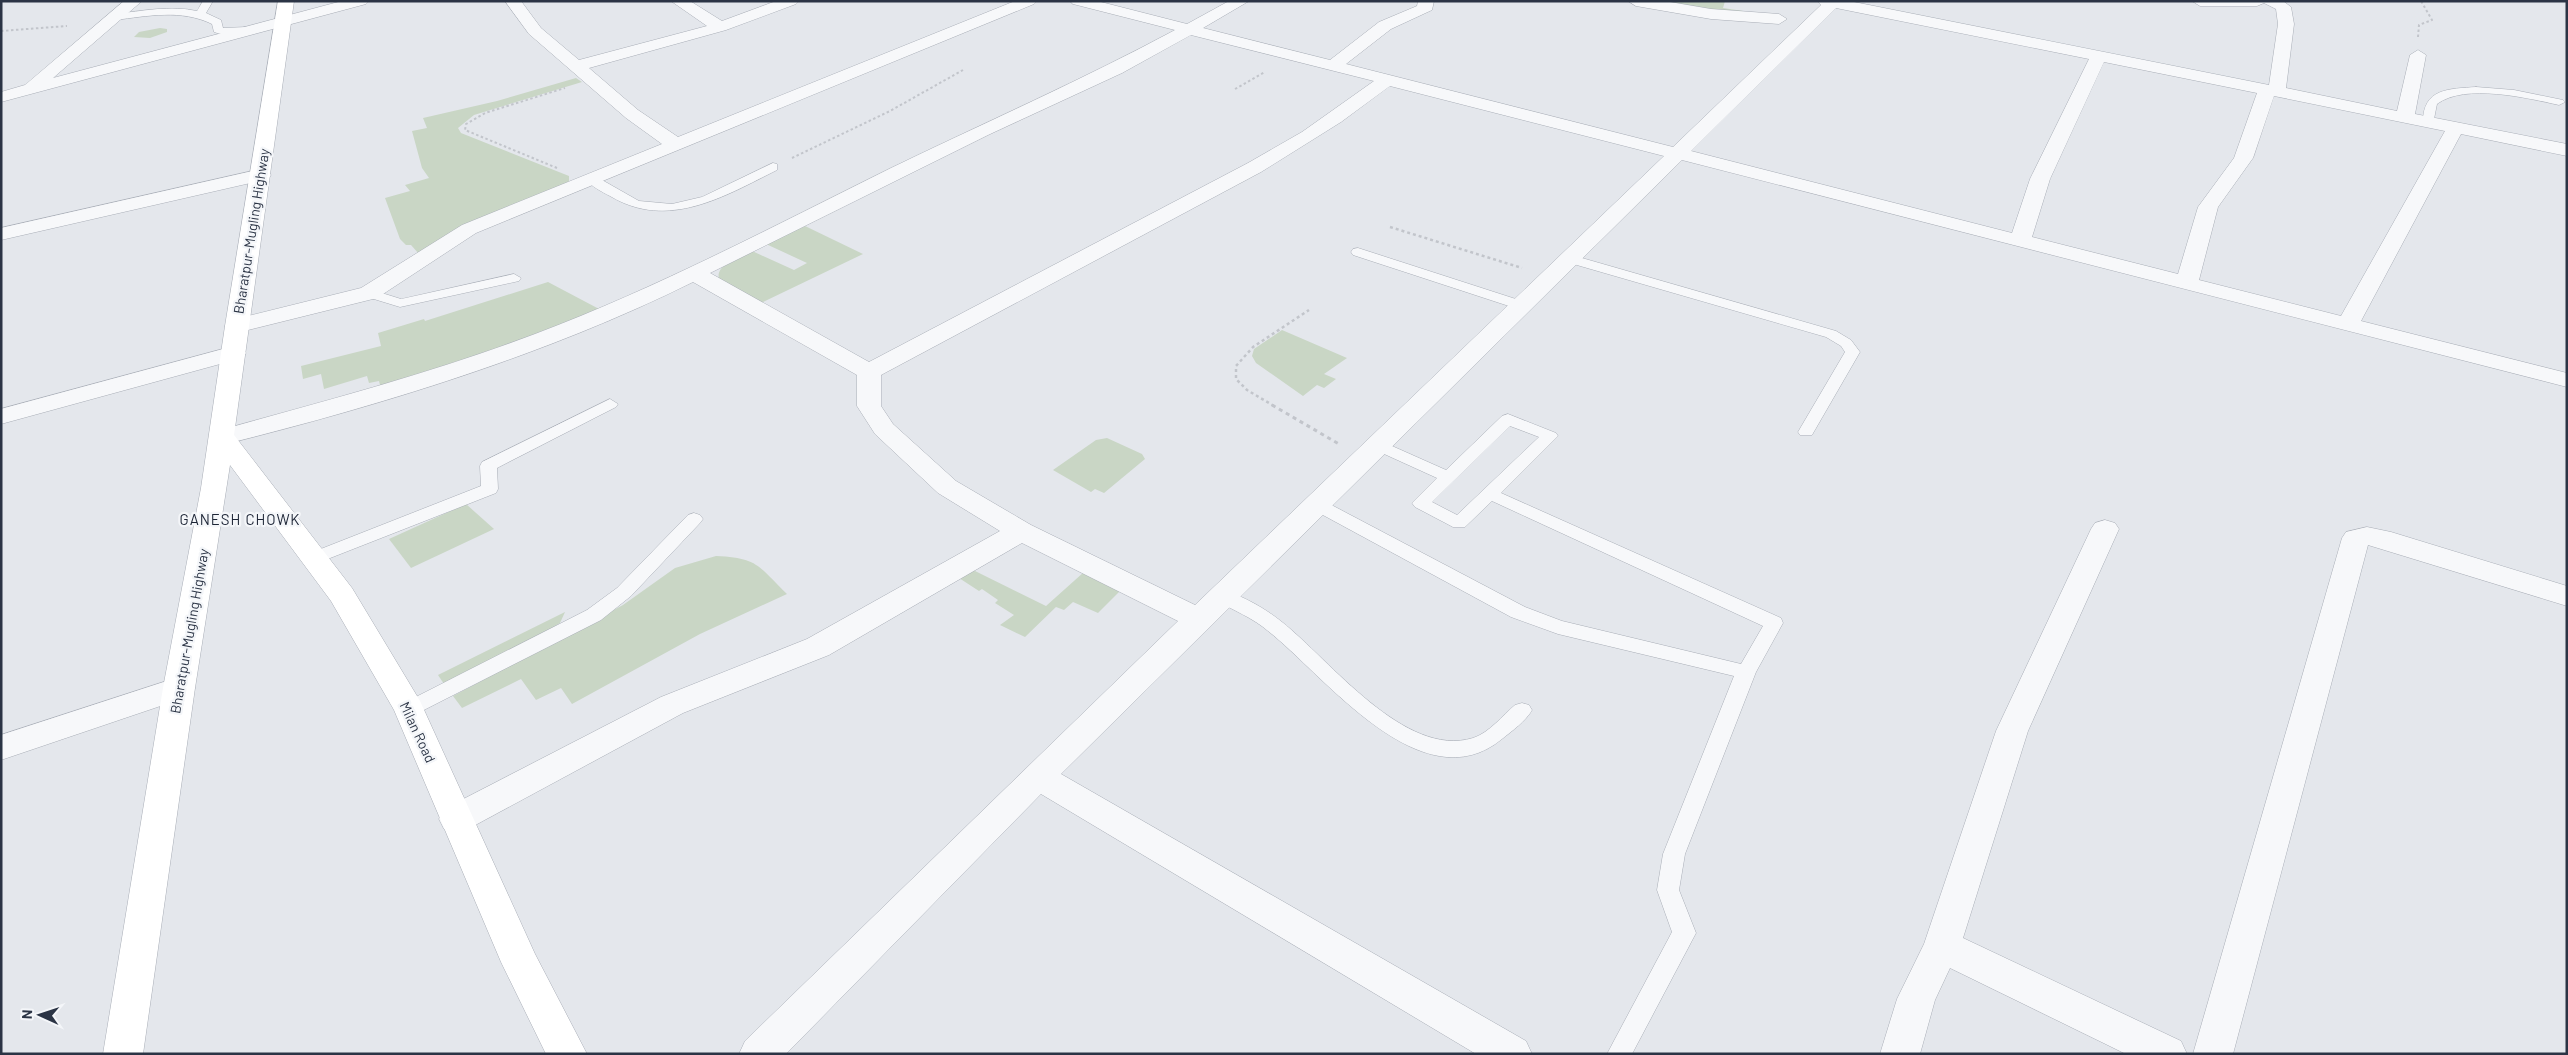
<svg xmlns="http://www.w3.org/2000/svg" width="2568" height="1055" viewBox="0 0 2568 1055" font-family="Barlow,sans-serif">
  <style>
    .green { fill: #c9d6c5 }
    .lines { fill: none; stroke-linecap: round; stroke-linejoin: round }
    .lane-casing { stroke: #a9aeb7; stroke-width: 1 }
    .street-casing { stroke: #a9aeb7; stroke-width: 1 }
    .secondary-casing { stroke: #a9aeb7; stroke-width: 1 }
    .path-far2 { stroke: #c2c5cb; stroke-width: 2; stroke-dasharray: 2.5 2.5; stroke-linecap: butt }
    .path-far1 { stroke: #c2c5cb; stroke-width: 2.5; stroke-dasharray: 3 3; stroke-linecap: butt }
    .path { stroke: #c2c5cb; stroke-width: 3; stroke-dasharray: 4 4; stroke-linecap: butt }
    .lane { fill: #f7f8fa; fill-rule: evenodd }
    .street { fill: #f7f8fa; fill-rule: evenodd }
    .secondary { fill: #fff; fill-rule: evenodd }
    .labels { text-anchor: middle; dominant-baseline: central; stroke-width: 4.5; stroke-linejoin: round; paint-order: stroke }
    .street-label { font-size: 14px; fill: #2b3445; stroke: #f4f6f9 }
    .neighbourhood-label { font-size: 15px; letter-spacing: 1px; fill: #1d2536; stroke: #f4f6f9 }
  </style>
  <rect width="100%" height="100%" fill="#e4e7ec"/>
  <g class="green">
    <path d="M1646,1h79l-2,7 20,3 2,4z"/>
    <path d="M160,28l7,1v3l-17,6 -16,-1 5,-5z"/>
    <path d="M576,78l6,4 -108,33 -16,13 3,5 108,43v5l-5,6 -145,67 -8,-9h-5l-6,-6 -15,-41 25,-7 -5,-6 24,-7 -7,-10 -10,-37 15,-3 -4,-10 74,-17z"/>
    <path d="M805,226l58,28 -102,49 -41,-21c-8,-17 20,-25 32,-31l42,19 13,-7 -41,-19z"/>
    <path d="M548,282l53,28 -23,11 -197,68 -2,-8 -10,2 -2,-7 -43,13 -3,-15 -18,5 -2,-13 80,-20 -3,-13 46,-14 1,2z"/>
    <path d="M1282,330l65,28 -23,16 12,5 -12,9 -7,-3 -14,11 -47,-33 -4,-7 2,-7z"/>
    <path d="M1107,438l35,16 3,5 -41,34 -9,-4 -4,3 -38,-22 43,-30z"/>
    <path d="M466,504l28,25 -83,39 -22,-29z"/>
    <path d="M716,556c43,2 42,10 71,38l-87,40 -128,70 -11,-16 -25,12 -15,-21 -59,29 -9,-12 170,-91 52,-37z"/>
    <path d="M971,569l75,37 38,-34 37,18 -23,23 -25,-11 -9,8 -8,-3 -31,30 -25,-12 14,-10 -19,-12 3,-3 -16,-11 -3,2 -20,-13z"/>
    <path d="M565,612l-5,11 -22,14 -94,47 -6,-9z"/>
  </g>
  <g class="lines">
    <g class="lane-casing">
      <g id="lane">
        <path d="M203,1h10l-7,12 15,7 2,8 24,-1 5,3c-8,7 -28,6 -38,2l-2,-8c-31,-15 -64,-8 -97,-4l-5,-3 5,-3c27,-3 56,-9 82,-3z"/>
        <path d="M2476,87l38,3 49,10 2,2 -6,3c-32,-7 -94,-22 -122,-1l-4,20 -4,1 -6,-3c0,-34 26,-33 53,-35z"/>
        <path d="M773,163l4,1v6c-52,26 -109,61 -167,26 -8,-4 -19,-10 -25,-17l2,-3h8l44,25 33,3 30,-7z"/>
        <path d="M1358,248l167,54 2,3 -7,4 -5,-1 -162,-53 -2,-3 2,-3z"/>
        <path d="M1568,254l268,77 15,9 9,12 -48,83h-12l-2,-3 47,-80 -4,-6 -15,-9 -263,-76 -2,-3z"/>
        <path d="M514,274l7,4 -2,3 -119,26 -36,-11 -2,-3 7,-4 32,10z"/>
        <path d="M610,399l8,5 -2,3 -119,61 1,21 -2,4 -176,69h-12l-3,-4 3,-4 173,-68 -1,-20 2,-4z"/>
        <path d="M1508,414l48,19 2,3 -57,57 280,125 2,5 -27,49 -71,182 -6,36 17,43 -64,121h-25l65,-122 -15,-42 6,-36 71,-178 -176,-42 -47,-17 -201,-109 -3,-4 3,-4h12l203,107 37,14 179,43 22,-38 -271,-125 -27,26h-12l-38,-20 -3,-4 25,-25 -66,-30 -2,-3 8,-5 6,2 63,28 56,-54zM1510,426l29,11 -82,78 -25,-13z"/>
        <path d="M694,513l6,2 3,4 -3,4 -69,73 -30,24 -185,94 -7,2 -7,-2 -3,-5 3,-5 185,-94 30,-22 71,-73z"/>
        <path d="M1222,590c20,5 44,19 60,32 48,38 123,137 191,116 16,-5 30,-23 42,-33l7,-2 7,2 3,5c-6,11 -20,21 -30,29 -80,66 -178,-64 -234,-108 -15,-13 -35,-21 -53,-31l-2,-4 2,-4z"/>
      </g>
    </g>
    <g class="street-casing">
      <g id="street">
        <path d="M124,1h18l-89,77 289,-77h27l-3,3 -365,98v-10l24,-7z"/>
        <path d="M505,1h16l20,27 38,32 128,-34 -36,-25h19l32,20 54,-20h23l-3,3 -70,26 -137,38 49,42 40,27 337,-136h22l-3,3 -558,229 -99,65 -141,35 -8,-2 -3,-5 3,-5 133,-33 101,-63 200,-81 -36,-26 -97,-84z"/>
        <path d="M1070,1h27l90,23 42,-23h20l-46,27 127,32 49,-38 38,-16 1,-5h16l-2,9 -41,19 -45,35 327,83 148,-142 -4,-4h32l420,84 9,-61 -2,-15 -12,-6 -7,3h-57l-8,-5h91l8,6 3,17 -8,64 111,23 13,-56 8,-5 8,5 -11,59 152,30v12l-106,-22 -100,187 206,52v14l-885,-227 -621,614 465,267 6,13h-56l-435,-260 -255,260h-47l6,-13 433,-420 -156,-78 -193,112 -146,58 -215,116 -12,4 -12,-4 -5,-10 5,-10 217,-112 146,-58 193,-108 -62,-38 -63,-59 -18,-28v-31l-164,-93c-147,73 -311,123 -471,163l-9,-3 -4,-5 4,-5c108,-30 217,-58 322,-98 122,-46 239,-108 356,-166 95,-46 191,-88 284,-138l-102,-26zM1836,8l253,51 -59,120 -18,54 -321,-82zM1191,35l183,46 -72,51 -54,31 -379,199 -159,-89 278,-138 134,-62zM2104,62l153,31 -23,65 -36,49 -20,67 -146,-37 18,-58zM1390,86l274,70 -469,449 -164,-80 -75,-44 -63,-57 -12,-18v-31l380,-203 80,-50zM2274,96l171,35 -104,185 -142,-36 19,-73 35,-49z"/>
        <path d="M1628,1h36l47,8 68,5 8,5 -8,5 -68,-5 -75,-13z"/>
        <path d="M261,169l7,2 3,4 -3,4 -267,61v-12z"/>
        <path d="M234,346l8,2 4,5 -4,5 -241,66v-15z"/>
        <path d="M2105,520l10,3 4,6 -91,202 -65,207 218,103 6,13h-61l-176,-86 -15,32 -15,54h-40l17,-55 27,-55 72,-213 95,-202 4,-6z"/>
        <path d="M2367,527l24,5 176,54v20l-199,-61 -135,509h-40l149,-516 4,-6z"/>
        <path d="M179,677l11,3 5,8 -5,8 -189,64v-25z"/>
      </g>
    </g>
    <g class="secondary-casing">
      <path id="secondary" d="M278,1h16l-60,434 118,153 68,113 115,253 52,100h-41l-45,-92 -107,-252 -63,-109 -101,-136 -35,223 -52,366h-40l60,-366 38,-200 24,-162z"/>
    </g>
    <g class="path-far2">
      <path d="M1,31l66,-5"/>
      <path d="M2418,37l1,-12 13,-5 -11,-19"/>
      <path d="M1235,89l30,-17"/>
      <path d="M792,158l98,-47 73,-41"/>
      <path d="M557,168l-92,-38 1,-6 19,-11 80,-25"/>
    </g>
    <g class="path-far1">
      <path d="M1390,227l132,41"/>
      <path d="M1274,406l-27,-16 -11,-11v-13l17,-19 56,-37"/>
    </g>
    <path class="path" d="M1272,405l67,39"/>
    <use href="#lane" class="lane"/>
    <use href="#street" class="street"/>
    <use href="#secondary" class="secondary"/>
  </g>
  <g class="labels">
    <g class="street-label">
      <text transform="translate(251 231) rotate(-81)">Bharatpur-Mugling Highway</text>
      <text transform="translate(189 631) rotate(-80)">Bharatpur-Mugling Highway</text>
      <text transform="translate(418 732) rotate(65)">Milan Road</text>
    </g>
    <g class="neighbourhood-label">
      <text x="240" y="519">GANESH CHOWK</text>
    </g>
  </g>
  <rect width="2568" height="1055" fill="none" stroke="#2b3445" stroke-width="5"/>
  <g transform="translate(40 1015) rotate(273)" stroke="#f4f6f9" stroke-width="4" paint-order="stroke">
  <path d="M0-4L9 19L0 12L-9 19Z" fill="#2b3445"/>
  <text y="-8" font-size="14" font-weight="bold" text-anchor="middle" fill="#2b3445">N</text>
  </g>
</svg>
